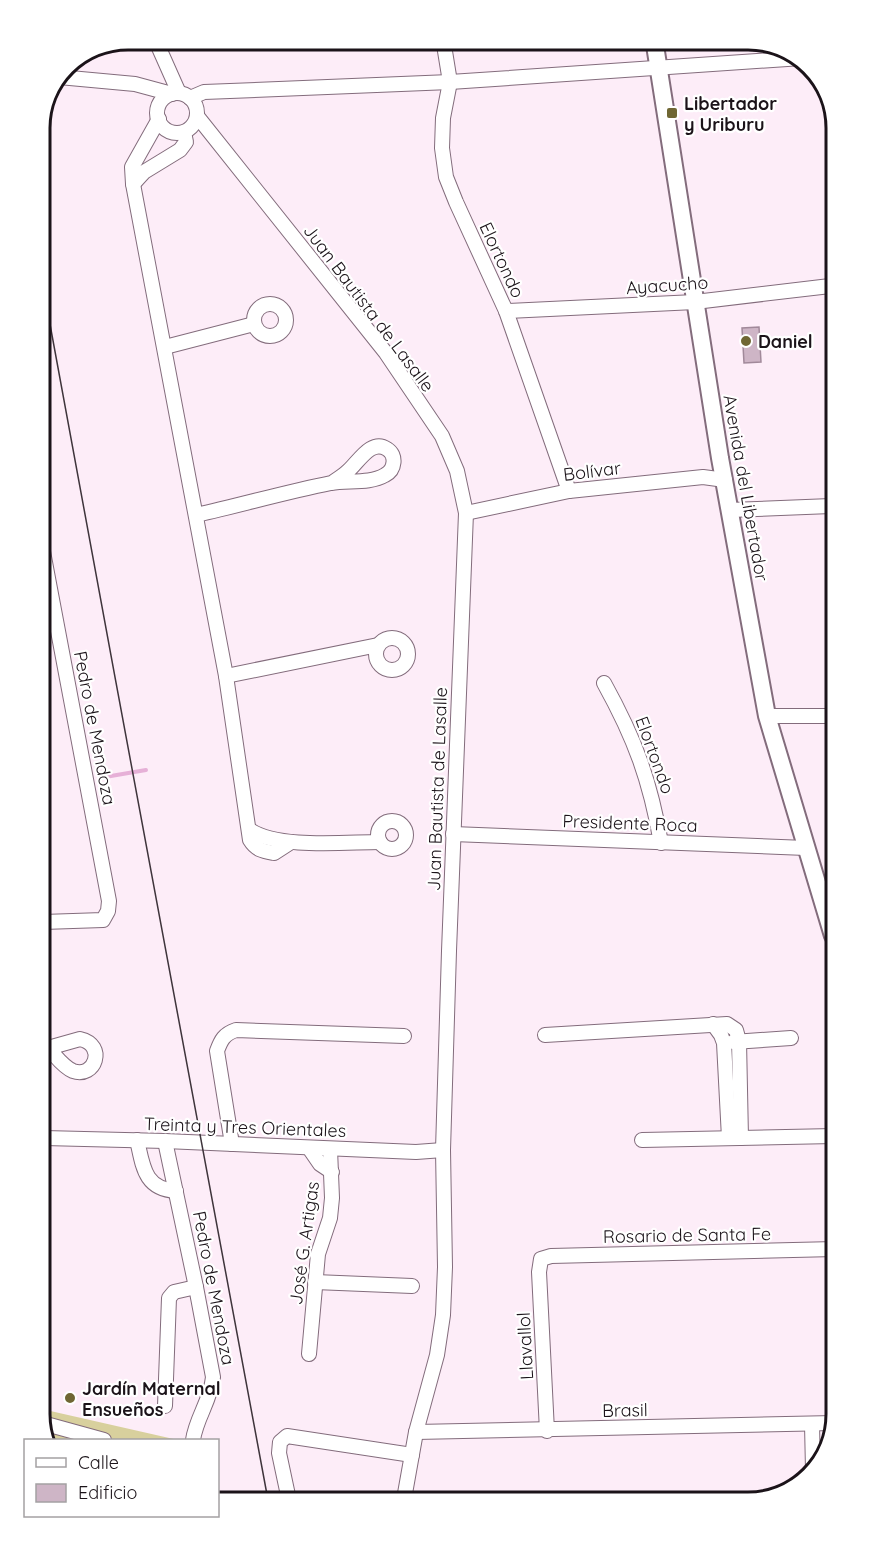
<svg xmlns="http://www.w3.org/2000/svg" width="875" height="1541" viewBox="0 0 875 1541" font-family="Quicksand,sans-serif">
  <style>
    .green { fill: #d8d09d }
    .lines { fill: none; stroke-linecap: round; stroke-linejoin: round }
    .stream { stroke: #e6b0d7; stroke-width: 4 }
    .building { fill: #ceb5c6; stroke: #a1899a; stroke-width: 1.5 }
    .minor-casing { stroke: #836c7c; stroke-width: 16 }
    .major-casing { stroke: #836c7c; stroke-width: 20 }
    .minor { stroke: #fff; stroke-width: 14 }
    .major { stroke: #fff; stroke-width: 16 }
    .tram { stroke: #3e343b; stroke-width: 1.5 }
    .poi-dot { fill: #6f6633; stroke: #fff; stroke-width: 2 }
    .labels { text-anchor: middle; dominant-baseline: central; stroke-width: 4.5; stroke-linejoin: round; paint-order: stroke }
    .poi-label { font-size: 18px; font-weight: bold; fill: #1b1319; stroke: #fff; text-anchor: start }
    .street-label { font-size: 18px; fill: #1b1319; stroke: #fff }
    .rim { fill: none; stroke: #1b1319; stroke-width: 3 }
  </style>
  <rect width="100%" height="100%" fill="#fdedf8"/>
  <path class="green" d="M46,1410l132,30h-132z"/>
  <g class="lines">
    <path class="stream" d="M105,777l41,-7"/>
  </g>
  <path class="building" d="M759,327l2,35 -17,1 -2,-35z"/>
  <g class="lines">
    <g class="minor-casing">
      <g id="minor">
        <path d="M155,39l24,54"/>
        <path d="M443,39l7,43 -7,36 -1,30 4,29 10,25 50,109 63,180"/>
        <path d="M59,77l76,7 37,10"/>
        <circle cx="177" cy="113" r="20"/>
        <path d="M190,98l14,-6 246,-10 352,-24"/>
        <path d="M197,116l189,237 56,83 15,35 9,42 -17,438 -6,199 2,117 -2,48 -6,40 -21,77 -12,67"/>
        <path d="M159,119l-27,48 1,17 93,492 24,164c6,10 13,11 24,13l17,-11"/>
        <path d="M133,184l11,-12 36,-22 6,-8 -2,-10"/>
        <circle cx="270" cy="320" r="16"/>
        <path d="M506,311l189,-9 135,-16"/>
        <path d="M165,347l89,-23"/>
        <path d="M730,510l101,-4"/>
        <path d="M466,513l103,-22 134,-14 22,3"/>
        <path d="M196,515c45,-10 90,-23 135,-32 17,-3 39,1 54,-8 10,-5 12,-20 2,-26 -16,-11 -29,14 -40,23 -4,4 -10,7 -15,11"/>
        <path d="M41,541l68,360 -1,10 -5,9 -60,2"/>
        <circle cx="392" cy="654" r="16"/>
        <path d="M226,676l152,-31"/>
        <path d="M604,683c31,56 46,97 57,160"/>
        <path d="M767,716h65"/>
        <circle cx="392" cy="835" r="14"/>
        <path d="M250,830c28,19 95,12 130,12"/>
        <path d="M453,834l353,14"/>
        <path d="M713,1024l8,11 3,8 5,95"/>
        <path d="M545,1035l182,-11 9,6 3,11 2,97"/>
        <path d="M80,1039c27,6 15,40 -7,32 -10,-4 -18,-16 -25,-23z"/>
        <path d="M733,1042l58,-4"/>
        <path d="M44,1138l121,3 251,11 27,-2"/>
        <path d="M137,1140c6,26 7,49 39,51"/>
        <path d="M642,1140l192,-4"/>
        <path d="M165,1141l31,146 17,90c-2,23 -17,41 -20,63"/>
        <path d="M232,1144l-15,-93c4,-11 7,-17 19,-21l168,6"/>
        <path d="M309,1148l11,16 12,8"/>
        <path d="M315,1282l97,4"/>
        <path d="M309,1354l9,-100 12,-36 2,-20 -2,-49"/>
        <path d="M165,1406l4,-108 5,-6 22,-5"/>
        <path d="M46,1424l58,16"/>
        <path d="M812,1424l1,46"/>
        <path d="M547,1431l-8,-159 2,-13 10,-3 284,-7"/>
        <path d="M416,1432l418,-9"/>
        <path d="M289,1500l-10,-47 1,-11 7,-6 125,19"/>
      </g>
    </g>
    <g class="major-casing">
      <path id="major" d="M654,39l66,419 47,258 66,220"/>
    </g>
    <use href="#minor" class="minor"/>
    <use href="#major" class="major"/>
    <path class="tram" d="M40,270c76,410 150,821 228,1230"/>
  </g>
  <g class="poi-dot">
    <rect x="666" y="107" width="12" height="12" rx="3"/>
    <circle cx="746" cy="341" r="6"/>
    <circle cx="70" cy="1398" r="6"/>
  </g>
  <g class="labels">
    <g class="poi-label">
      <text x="684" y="103">Libertador<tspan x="684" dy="21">y Uriburu</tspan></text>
      <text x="758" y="341">Daniel</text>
      <text x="82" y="1388">Jardín Maternal<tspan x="82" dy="21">Ensueños</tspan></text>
    </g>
    <g class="street-label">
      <text transform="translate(502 260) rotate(65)">Elortondo</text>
      <text transform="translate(667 285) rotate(-4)">Ayacucho</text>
      <text transform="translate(369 308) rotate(53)">Juan Bautista de Lasalle</text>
      <text transform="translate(592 471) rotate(-7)">Bolívar</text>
      <text transform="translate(746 488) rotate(80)">Avenida del Libertador</text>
      <text transform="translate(95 728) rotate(79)">Pedro de Mendoza</text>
      <text transform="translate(655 755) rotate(70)">Elortondo</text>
      <text transform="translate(437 789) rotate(-88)">Juan Bautista de Lasalle</text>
      <text transform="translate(630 823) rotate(2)">Presidente Roca</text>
      <text transform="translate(245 1127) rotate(2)">Treinta y Tres Orientales</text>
      <text transform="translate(687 1235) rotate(-1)">Rosario de Santa Fe</text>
      <text transform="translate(304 1243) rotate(-82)">José G. Artigas</text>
      <text transform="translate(214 1288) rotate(79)">Pedro de Mendoza</text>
      <text transform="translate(525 1346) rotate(-93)">Llavallol</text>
      <text transform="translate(625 1410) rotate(-1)">Brasil</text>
    </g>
  </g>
  <path d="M0 0H875V1541H0ZM128 50H748A78 78 0 0 1 826 128V1414A78 78 0 0 1 748 1492H128A78 78 0 0 1 50 1414V128A78 78 0 0 1 128 50Z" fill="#fff" fill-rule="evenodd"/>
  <path class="rim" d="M128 50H748A78 78 0 0 1 826 128V1414A78 78 0 0 1 748 1492H128A78 78 0 0 1 50 1414V128A78 78 0 0 1 128 50Z"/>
  <rect x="24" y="1439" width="195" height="78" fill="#ffffff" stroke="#a4a1a3" stroke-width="1.5"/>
  <rect x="36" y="1458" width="30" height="9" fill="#ffffff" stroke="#a4a1a3" stroke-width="1.5"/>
  <text x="78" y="1469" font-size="18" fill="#1b1319">Calle</text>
  <rect x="36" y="1484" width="30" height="18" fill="#ceb5c6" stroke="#a4a1a3" stroke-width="1.5"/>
  <text x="78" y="1499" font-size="18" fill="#1b1319">Edificio</text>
</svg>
